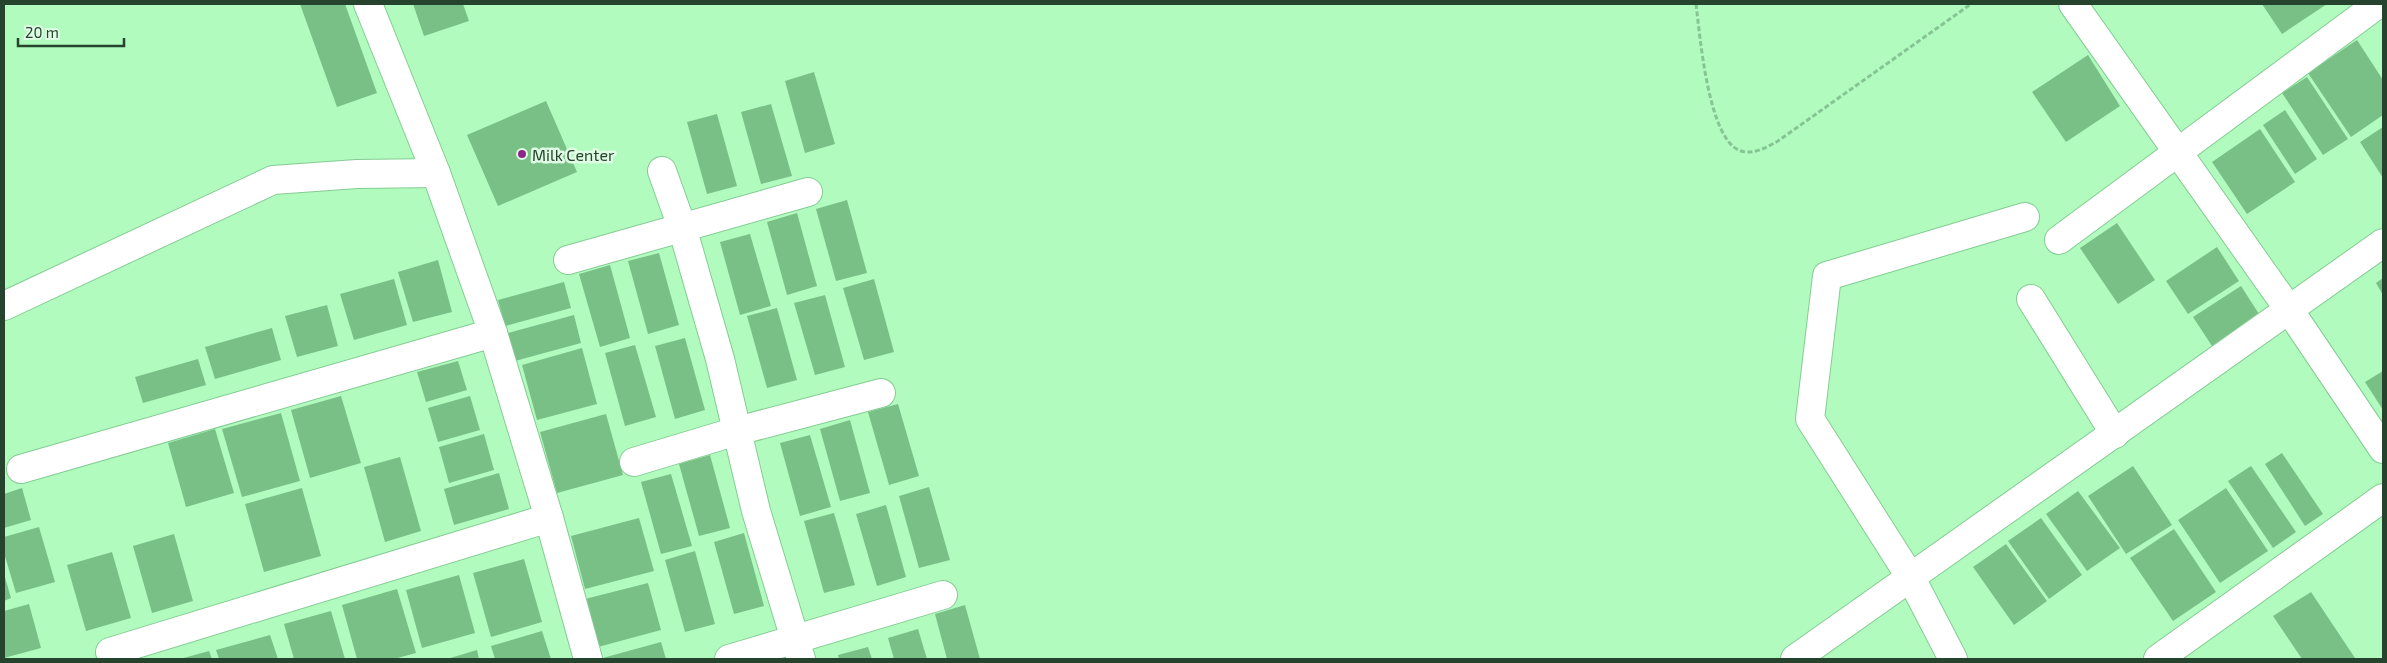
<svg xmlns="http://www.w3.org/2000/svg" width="2387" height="663" viewBox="0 0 2387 663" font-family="'Exo 2',sans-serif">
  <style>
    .building { fill: #79c087 }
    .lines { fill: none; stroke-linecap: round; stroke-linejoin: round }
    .street-casing { stroke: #84cc93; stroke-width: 30 }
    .path { stroke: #87c493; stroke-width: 3; stroke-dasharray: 5 2.5; stroke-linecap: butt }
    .street { stroke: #fff; stroke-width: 28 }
    .poi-dot { fill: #8e2589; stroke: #dffce4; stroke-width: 2 }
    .labels { text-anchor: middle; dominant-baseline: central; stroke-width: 5; stroke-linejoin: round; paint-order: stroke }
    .poi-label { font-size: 16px; fill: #26442d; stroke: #dffce4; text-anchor: start }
  </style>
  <rect width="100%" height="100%" fill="#b1fbbf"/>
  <g class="building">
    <path d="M300,4h45l32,89 -40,14z"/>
    <path d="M413,4h50l6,17 -45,15z"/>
    <path d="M2262,4h65l-45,30z"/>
    <path d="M2357,40l26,40v35l-32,22 -43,-64z"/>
    <path d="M2088,55l32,51 -54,36 -34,-50z"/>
    <path d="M814,72l21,72 -30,9 -20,-72z"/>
    <path d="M2307,77l41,62 -25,16 -41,-62z"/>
    <path d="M546,101l31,71 -79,34 -31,-71z"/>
    <path d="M771,104l21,72 -31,8 -20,-72z"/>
    <path d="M2285,110l32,49 -22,15 -32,-49z"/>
    <path d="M717,114l20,72 -30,8 -20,-72z"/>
    <path d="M2383,127v51l-23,-36z"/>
    <path d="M2260,129l35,53 -48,32 -35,-52z"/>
    <path d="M847,200l20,73 -31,8 -20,-72z"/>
    <path d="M797,213l20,73 -30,9 -20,-73z"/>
    <path d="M2117,223l38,57 -37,24 -38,-56z"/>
    <path d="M750,234l21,72 -31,9 -20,-73z"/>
    <path d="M2217,247l22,34 -51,33 -22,-33z"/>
    <path d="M659,253l20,72 -31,9 -20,-73z"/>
    <path d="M438,260l14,52 -39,10 -15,-50z"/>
    <path d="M610,265l20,73 -30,9 -21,-73z"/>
    <path d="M2383,278v17l-7,-12z"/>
    <path d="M394,279l13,46 -53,15 -14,-46z"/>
    <path d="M874,279l20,73 -30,8 -21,-72z"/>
    <path d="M564,282l7,26 -66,18 -7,-26z"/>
    <path d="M2241,286l18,28 -47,32 -19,-29z"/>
    <path d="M825,295l20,72 -30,8 -21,-72z"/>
    <path d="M327,305l11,41 -41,11 -12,-41z"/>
    <path d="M777,308l20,72 -30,8 -20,-72z"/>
    <path d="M574,315l7,28 -66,18 -7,-28z"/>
    <path d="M272,328l9,32 -66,19 -10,-32z"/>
    <path d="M685,338l20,72 -30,9 -20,-73z"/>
    <path d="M635,345l21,72 -31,9 -20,-73z"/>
    <path d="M582,348l15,56 -60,16 -15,-55z"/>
    <path d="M198,359l8,26 -63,18 -8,-26z"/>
    <path d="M458,361l9,29 -41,12 -9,-30z"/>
    <path d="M2383,371v39l-18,-28z"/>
    <path d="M341,396l20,67 -51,15 -19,-68z"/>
    <path d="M470,396l10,34 -42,12 -10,-34z"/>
    <path d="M898,404l21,72 -30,9 -21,-73z"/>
    <path d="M281,413l19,68 -58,16 -20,-68z"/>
    <path d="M606,414l17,61 -66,18 -17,-61z"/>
    <path d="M850,420l20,73 -30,8 -20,-72z"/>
    <path d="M215,429l19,64 -48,14 -18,-64z"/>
    <path d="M484,434l10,36 -45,13 -10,-36z"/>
    <path d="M810,435l21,72 -31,9 -20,-73z"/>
    <path d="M2282,453l41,61 -18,12 -40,-62z"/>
    <path d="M710,455l20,73 -31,8 -20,-72z"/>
    <path d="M400,457l21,74 -36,11 -21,-75z"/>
    <path d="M2133,466l39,59 -46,29 -38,-58z"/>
    <path d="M2251,466l45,66 -23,16 -45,-67z"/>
    <path d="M499,473l10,36 -55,16 -10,-36z"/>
    <path d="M671,474l21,72 -31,8 -20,-72z"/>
    <path d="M929,487l21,73 -31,8 -20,-72z"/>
    <path d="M22,488l9,32 -27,8v-34z"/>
    <path d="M302,488l19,68 -57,16 -19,-68z"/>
    <path d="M2226,488l42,63 -48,32 -42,-63z"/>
    <path d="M2078,491l42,57 -33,23 -41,-57z"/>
    <path d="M886,505l20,72 -29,9 -21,-72z"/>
    <path d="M834,513l21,72 -31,8 -20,-72z"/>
    <path d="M639,518l15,53 -69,18 -14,-53z"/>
    <path d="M2041,518l41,57 -33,24 -41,-58z"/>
    <path d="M39,527l16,55 -39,11 -12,-40v-16z"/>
    <path d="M2174,529l42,63 -43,29 -43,-63z"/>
    <path d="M744,533l20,73 -30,8 -20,-72z"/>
    <path d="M174,534l19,67 -41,12 -19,-67z"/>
    <path d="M2006,544l41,57 -33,24 -41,-58z"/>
    <path d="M695,551l20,73 -30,8 -20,-72z"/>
    <path d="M112,552l19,66 -45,13 -19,-66z"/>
    <path d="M524,559l18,63 -51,15 -18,-64z"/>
    <path d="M4,574l7,24 -7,3z"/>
    <path d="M459,575l16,58 -53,15 -16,-58z"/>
    <path d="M648,583l13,47 -63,17 -13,-48z"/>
    <path d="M397,589l19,64 -22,6h-37l-15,-54z"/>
    <path d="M2311,592l44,66 -1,1h-52l-29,-43z"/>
    <path d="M29,604l12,44 -37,10v-47z"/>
    <path d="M965,605l15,54h-33l-12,-45z"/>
    <path d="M331,611l14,48h-51l-10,-35z"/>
    <path d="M918,629l9,30h-33l-6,-21z"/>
    <path d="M542,631l9,28h-56l-4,-13z"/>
    <path d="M270,635l8,24h-59l-3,-9z"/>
    <path d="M661,642l5,17h-67z"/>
    <path d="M868,647l4,12h-33l-1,-4z"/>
    <path d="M477,650l2,9h-32z"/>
    <path d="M209,651l3,8h-32z"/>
  </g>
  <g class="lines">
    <g class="street-casing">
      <g id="street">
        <path d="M368,4l68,169 57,160"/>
        <path d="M2073,4l217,307 93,138"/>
        <path d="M662,171l20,56 38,132 36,152 45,148"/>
        <path d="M2059,240l319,-236"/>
        <path d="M568,260l240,-68"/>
        <path d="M2031,299l84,135"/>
        <path d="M4,306l269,-126 84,-6 79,-1"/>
        <path d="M634,462l103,-31 144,-38"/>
        <path d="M21,469l472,-136 56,185 39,141"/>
        <path d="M110,652l439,-134"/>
        <path d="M729,659l214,-64"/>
        <path d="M1795,659l588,-416"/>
        <path d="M1953,659l-42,-81 -101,-159 17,-143 198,-59"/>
        <path d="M2158,659l225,-161"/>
      </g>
    </g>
    <path class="path" d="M1696,4c4,31 12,137 45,147 13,4 26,-4 37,-10l193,-137"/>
    <use href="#street" class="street"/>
  </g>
  <circle class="poi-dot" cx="522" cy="154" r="5"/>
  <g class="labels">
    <g class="poi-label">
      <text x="532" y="154">Milk Center</text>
    </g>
  </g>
  <rect width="2387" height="663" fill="none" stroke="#26442d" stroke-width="10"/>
  <path d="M18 38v8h106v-8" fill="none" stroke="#26442d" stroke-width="2.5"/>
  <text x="25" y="38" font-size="15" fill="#26442d" stroke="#dffce4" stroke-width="4" paint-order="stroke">20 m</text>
</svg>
